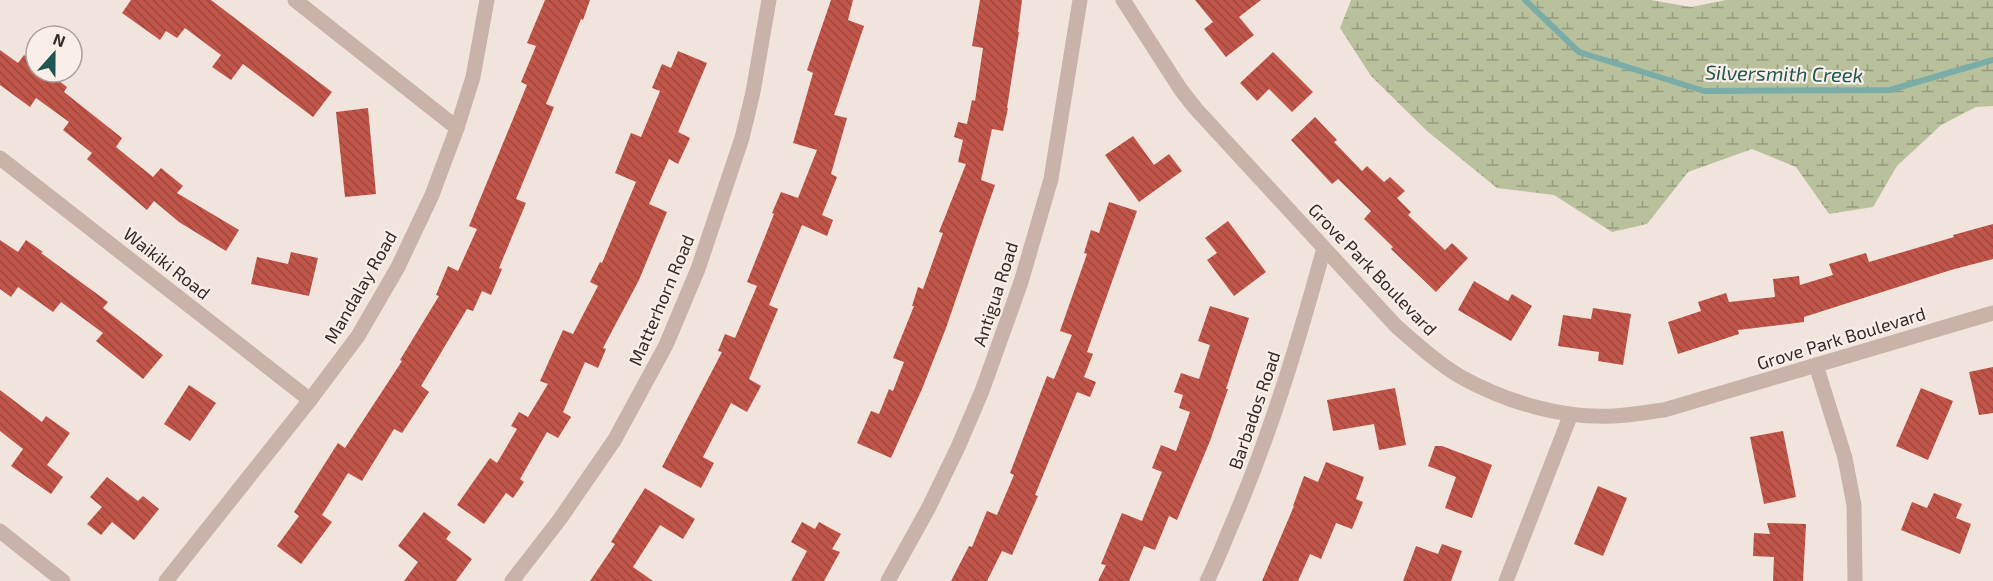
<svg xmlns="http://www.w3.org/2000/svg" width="1993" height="581" viewBox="0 0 1993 581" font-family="'Exo 2',sans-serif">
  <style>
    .wetland { fill: url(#wetland-marsh) }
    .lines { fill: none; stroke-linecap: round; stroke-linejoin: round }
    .stream { stroke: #7bada8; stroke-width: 6 }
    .building { fill: url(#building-back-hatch) }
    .minor { stroke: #c9b2a8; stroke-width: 15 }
    .labels { text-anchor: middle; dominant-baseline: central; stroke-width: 4.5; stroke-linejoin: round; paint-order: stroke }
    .street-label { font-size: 18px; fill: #362a28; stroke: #f9efe8 }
    .water-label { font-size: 20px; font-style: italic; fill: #1f5652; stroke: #f9efe8 }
  </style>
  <defs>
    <pattern id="wetland-marsh" width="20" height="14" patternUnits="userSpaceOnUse" patternTransform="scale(1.5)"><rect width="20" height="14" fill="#b9c09c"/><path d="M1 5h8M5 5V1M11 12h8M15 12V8" fill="none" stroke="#979c7f"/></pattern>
    <pattern id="building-back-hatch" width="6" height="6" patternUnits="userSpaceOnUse" patternTransform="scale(1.5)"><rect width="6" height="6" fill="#c25549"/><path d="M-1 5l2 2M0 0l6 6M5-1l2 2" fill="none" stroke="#9e473d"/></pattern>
  </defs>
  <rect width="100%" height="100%" fill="#f1e4dc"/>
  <path class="wetland" d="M1351,0h300l40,7 35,-7h267v106l-17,1 -35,18 -44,41 -24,41 -44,7 -33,-47 -44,-18 -64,23 -41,52 -35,8 -58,-37 -57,-7 -70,-57 -56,-55 -31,-48z"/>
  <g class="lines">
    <path class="stream" d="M1525,0l54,52 125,39 186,-1 103,-30"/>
  </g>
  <g class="building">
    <path d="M131,0h80l121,92 -19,25 -70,-53 -12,16 -19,-13 9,-12 -36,-27 -8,10 -11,-7 -6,9 -38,-27z"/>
    <path d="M545,0h45l-7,20 -2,-1 -35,85 8,3 -38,92 10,4 -27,65 3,1 -11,26 -9,-4 -9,20 -6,-2 -46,77 8,6 -27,41 -8,-4 -32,52 -14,-8 -26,42 10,7 -31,42 -24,-18 22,-30 -5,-4 44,-69 7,5 57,-87 -2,-1 39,-64 -3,-1 12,-29 10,5 19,-42 -8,-3 58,-141 -6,-3 15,-36 -9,-3z"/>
    <path d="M831,0h22l-5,20 16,6 -30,89 13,3 -16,56 6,3 -15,38 11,5 -6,16 -25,-11 -33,80 9,4 -29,70 12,7 -14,26 -16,-9 -28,54 11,6 -13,25 -39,-21 60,-115 -4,-1 7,-17 10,4 22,-52 -10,-4 27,-68 -2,-1 9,-21 17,6 19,-48 -24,-7 20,-70 -6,-3z"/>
    <path d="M980,0h42l-4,32h1l-12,76h1l-5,23 -11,-2 -11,51 14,5 -49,143 -24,61 -31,69 -34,-15 14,-32 8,3 10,-25 4,2 11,-29 -11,-4 21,-52h-2l6,-19 5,2 20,-56 -4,-1 27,-68 -8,-2 5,-22 -9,-3 4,-15 9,2 5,-24 3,1 8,-53 -11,-2z"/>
    <path d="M1195,0h66l-22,17 15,18 -28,22 -22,-28 9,-7z"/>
    <path d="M0,50l18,13 6,-8 12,9v8h11l20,15 -3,5 58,46 -6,9 37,30 8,-9 22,18 -6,7 62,37 -13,21 -47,-29 -25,-21 -7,9 -60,-51 5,-6 -29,-23 6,-8 -33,-24 -6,9 -30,-22z"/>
    <path d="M678,51l29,12 -29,69 12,6 -12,26 -9,-5 -20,45 18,8 -28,68 -36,68 3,1 -8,19 -13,-6 -22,50 8,5 -13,21 -11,-6 -27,47 4,3 -11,16 -7,-5 -22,31 -27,-19 33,-47 7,5 20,-34 -6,-3 8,-14 9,5 20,-33 -8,-3 23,-51 10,4 25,-48 -8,-4 10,-20 2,1 34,-81 -21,-9 16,-40 10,4 19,-46 -8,-3 10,-24 9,4z"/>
    <path d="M1273,52l40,40 -21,20 -23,-23 -12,12 -17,-18z"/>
    <path d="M368,108l8,86 -31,3 -9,-85z"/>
    <path d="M1315,117l22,23 -3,2 28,29 5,-5 17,16 6,-5 15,14 -8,7 14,14 -3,3 37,35 7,-7 16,15 -32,34 -45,-43 2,-2 -29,-28 7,-8 -33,-32 -6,5 -41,-44z"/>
    <path d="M1133,136l21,29 15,-11 13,17 -43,31 -34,-47z"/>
    <path d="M1109,202l28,9 -50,141 6,2 -9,23 12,5 -6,15 -13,-5 -42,103 3,1 -26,59 -10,-4 -15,30h-36l18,-35 3,1 15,-36 10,4 17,-40 -4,-2 37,-97 7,3 18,-44 -12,-4 27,-77 -3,-1 7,-23 8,3z"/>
    <path d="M1228,221l38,51 -32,24 -27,-36 10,-7 -12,-15z"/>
    <path d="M1993,224v35l-42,11 -147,47v5l-66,8 1,4 -61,20 -10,-32 33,-11 -3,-9 28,-9 3,9 46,-5 -2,-18 26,-3 1,9 33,-10 -4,-11 37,-11 3,9 85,-25 -1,-2z"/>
    <path d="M0,240l18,12 8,-12 17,12 -2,1 67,49 -5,6 60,47 -20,24 -47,-38 7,-8 -42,-31 -8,10 -35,-25 -7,10 -11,-8z"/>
    <path d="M291,252l27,6 -9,38 -58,-12 6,-27 31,7z"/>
    <path d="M1474,281l34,20 4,-7 20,12 -21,35 -53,-31z"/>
    <path d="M1210,306l39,12 -23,71h2l-18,52 -33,79 -8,-4 -14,34 -11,-4 -15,35h-31l8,-16 -5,-1 21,-51 20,8 20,-49 -10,-4 9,-23 15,6 14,-39 -11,-4 4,-13 -9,-3 7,-19 18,6 11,-34 -12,-4z"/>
    <path d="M1593,308l38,6 -8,51 -25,-4 1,-9 -41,-6 5,-31 28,4z"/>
    <path d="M1993,367v46l-14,2 -10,-43z"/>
    <path d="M189,385l27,18 -26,38 -26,-17z"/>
    <path d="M1395,388l11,57 -27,5 -5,-26 -41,7 -6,-31z"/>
    <path d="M1921,388l32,13 -25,59 -32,-14z"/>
    <path d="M0,390l42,32 4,-6 24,17 -23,32 16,12 -12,17 -40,-28 12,-17 -23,-18z"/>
    <path d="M1783,431l13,66 -32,7 -14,-67z"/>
    <path d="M1435,446h7l50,19 -20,53 -27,-10 11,-31 -28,-11z"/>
    <path d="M1326,462l38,15 -8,22 7,3 -11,27 -16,-6 -15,36 -11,-5 -12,27h-36l32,-75h-1l11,-30 14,6z"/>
    <path d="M107,477l31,24 5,-5 16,13 -25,31 -22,-18 -11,13 -14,-11 15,-17 -12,-10z"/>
    <path d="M1598,486l29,12 -24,58 -29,-12z"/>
    <path d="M645,488l50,31 -12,20 -23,-14 -27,42 20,14h-63l25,-37 -4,-2z"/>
    <path d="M1934,493l28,11 -6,14 15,6 -11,30 -59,-24 11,-28 15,6z"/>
    <path d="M424,512l27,20 -5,7 26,20 -16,22h-52l14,-19 -20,-16z"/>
    <path d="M802,522l13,7 4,-7 22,12 -9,15 8,3 -16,29h-33l16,-30 -16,-9z"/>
    <path d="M1767,523l39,1 -3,57h-30l1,-24 -21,-1 1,-23 16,1z"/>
    <path d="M1442,544l20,7 -11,30h-48l13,-35 22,8z"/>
  </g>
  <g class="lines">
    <g class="minor">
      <path d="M295,0l162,128"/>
      <path d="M1123,0l58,90 15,19 200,217c21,18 41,37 65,51 45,25 102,42 153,39 17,-1 34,-4 50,-6l329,-97"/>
      <path d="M0,158l310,242"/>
      <path d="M1816,365l29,93 9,47 1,76"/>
      <path d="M0,531l63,50"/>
      <path d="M166,581l144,-181 48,-64 40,-69 34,-72 25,-67 16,-51 14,-77"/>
      <path d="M512,581l48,-62 55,-80 51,-94 32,-76 44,-131 11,-46 16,-92"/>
      <path d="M888,581l41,-74 29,-60 24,-56 39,-109 30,-103 29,-179"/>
      <path d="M1207,581c9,-18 16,-36 24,-55 39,-90 67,-183 93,-278"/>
      <path d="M1506,581l65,-167"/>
    </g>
  </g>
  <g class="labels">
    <g class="street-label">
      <text transform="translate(167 263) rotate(38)">Waikiki Road</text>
      <text transform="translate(1373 269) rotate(46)">Grove Park Boulevard</text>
      <text transform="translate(360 287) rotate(-60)">Mandalay Road</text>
      <text transform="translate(995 294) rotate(-72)">Antigua Road</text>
      <text transform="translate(661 300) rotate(-67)">Matterhorn Road</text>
      <text transform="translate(1841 338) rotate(-17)">Grove Park Boulevard</text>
      <text transform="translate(1254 410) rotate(-71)">Barbados Road</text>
    </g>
    <g class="water-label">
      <text transform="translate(1784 73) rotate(1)">Silversmith Creek</text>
    </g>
  </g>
  <g transform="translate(54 54) rotate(21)"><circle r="28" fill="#f9efe8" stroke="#aba09b" stroke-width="1.5"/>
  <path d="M0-4.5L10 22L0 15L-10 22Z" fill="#1f5652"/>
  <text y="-9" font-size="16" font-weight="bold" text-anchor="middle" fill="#362a28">N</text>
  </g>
</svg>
